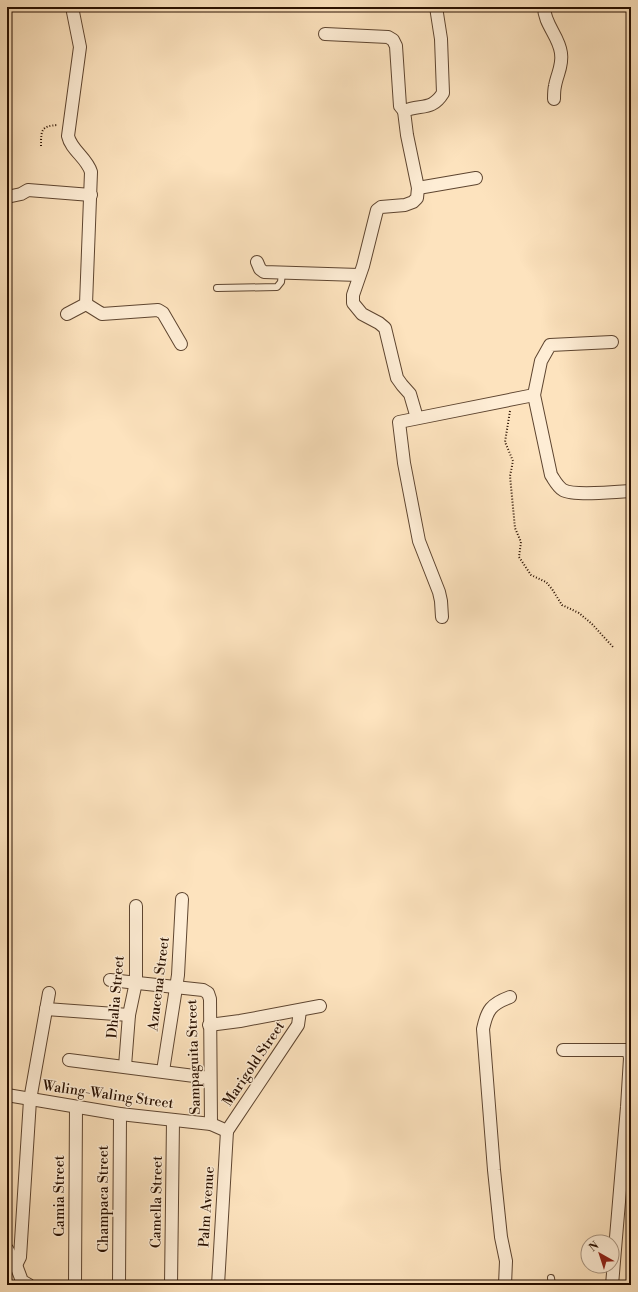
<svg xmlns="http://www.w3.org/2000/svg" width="638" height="1292" viewBox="0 0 638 1292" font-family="'Libre Bodoni',serif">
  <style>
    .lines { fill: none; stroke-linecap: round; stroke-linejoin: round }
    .service-casing { stroke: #5e4530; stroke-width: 8 }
    .minor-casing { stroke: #5e4530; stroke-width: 14 }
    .path { stroke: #291000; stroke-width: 2; stroke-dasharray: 1 2; stroke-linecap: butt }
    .service { stroke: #feedd5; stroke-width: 6 }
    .minor { stroke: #feedd5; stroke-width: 12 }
    .labels { text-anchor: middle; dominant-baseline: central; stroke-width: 3; stroke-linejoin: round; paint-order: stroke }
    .street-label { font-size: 14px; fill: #291000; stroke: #feedd5 }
  </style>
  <rect width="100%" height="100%" fill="#fde3be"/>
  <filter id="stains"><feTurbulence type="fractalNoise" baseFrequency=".005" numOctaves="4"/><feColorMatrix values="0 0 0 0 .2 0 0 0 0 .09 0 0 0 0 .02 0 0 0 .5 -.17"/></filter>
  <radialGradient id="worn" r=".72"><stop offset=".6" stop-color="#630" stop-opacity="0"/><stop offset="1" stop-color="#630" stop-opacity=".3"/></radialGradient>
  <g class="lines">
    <g class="service-casing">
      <g id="service">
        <path d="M217,288l60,-1 4,-5 1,-9"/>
        <path d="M551,1278l1,7"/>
      </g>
    </g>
    <g class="minor-casing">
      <g id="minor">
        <path d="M544,7c0,17 15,29 17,46 2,13 -4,21 -6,33 -1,4 -1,9 -1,13"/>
        <path d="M325,34l63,3 5,3 3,6 4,60 4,5"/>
        <path d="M418,188l58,-10"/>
        <path d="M7,197l14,-3 7,-4 63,5"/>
        <path d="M257,262l3,7 4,3 95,3"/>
        <path d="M86,304l16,10 56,-4 5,3 18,31"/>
        <path d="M67,314l19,-10 5,-132c-4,-14 -20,-22 -23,-36l12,-89 -8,-40"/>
        <path d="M612,342l-62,3 -9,16 -7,34 17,80c4,6 6,11 12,15 10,6 54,2 68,1"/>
        <path d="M417,418l-7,-24 -8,-9 -5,-7 -12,-50 -6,-5 -17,-9 -9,-11v-8l10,-29 14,-56 4,-3 24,-2 8,-3 4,-4 1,-10 -11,-53 -3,-24c17,-7 28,0 39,-18l-2,-54 -5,-32"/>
        <path d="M442,617l-1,-16 -2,-9 -20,-51 -15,-78 -5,-41 135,-27"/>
        <path d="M110,980l93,10 5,3 2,6 1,125"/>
        <path d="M46,1009l83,6"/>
        <path d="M209,1025l31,-4 80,-15"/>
        <path d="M563,1050h63l3,3 1,5 -3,49 -15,178"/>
        <path d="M69,1060l141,18"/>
        <path d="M125,1066l4,-51 7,-33v-76"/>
        <path d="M163,1071l15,-96 4,-76"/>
        <path d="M7,1095l113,19 91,10 16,7"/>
        <path d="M227,1131l71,-106 2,-14"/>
        <path d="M7,1249l9,16 6,16 7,4"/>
        <path d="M16,1265l4,-8 10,-157 19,-107"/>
        <path d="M75,1285l1,-178"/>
        <path d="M119,1285l1,-171"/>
        <path d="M171,1285l2,-165"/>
        <path d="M218,1285l9,-154"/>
        <path d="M505,1285l1,-24 -5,-24 -7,-67 -11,-141c4,-19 8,-25 27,-32"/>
      </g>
    </g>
    <g class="path">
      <path d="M41,146c0,-16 0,-20 17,-21"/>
      <path d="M510,411l-5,31 8,19 -3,15 5,52 6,14 -2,15 12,18 15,7 6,7 10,16 17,8 13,11 21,23"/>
    </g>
    <use href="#service" class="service"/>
    <use href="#minor" class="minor"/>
  </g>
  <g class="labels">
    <g class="street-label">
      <text transform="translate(159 984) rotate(-83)">Azucena Street</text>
      <text transform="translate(116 997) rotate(-85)">Dhalia Street</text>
      <text transform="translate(194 1057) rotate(-92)">Sampaguita Street</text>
      <text transform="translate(254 1064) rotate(-56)">Marigold Street</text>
      <text transform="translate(108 1095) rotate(8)">Waling-Waling Street</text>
      <text transform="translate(60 1196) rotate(-90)">Camia Street</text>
      <text transform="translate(104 1199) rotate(-90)">Champaca Street</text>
      <text transform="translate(157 1202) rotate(-89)">Camella Street</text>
      <text transform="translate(207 1207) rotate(-86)">Palm Avenue</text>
    </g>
  </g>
  <rect width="638" height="1292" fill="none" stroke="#fde3be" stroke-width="24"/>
  <rect x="8" y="8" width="622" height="1276" fill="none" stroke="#291000" stroke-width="2"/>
  <rect x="12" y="12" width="614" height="1268" fill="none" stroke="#291000"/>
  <g transform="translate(600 1254) rotate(321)"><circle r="19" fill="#feedd5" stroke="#a99580"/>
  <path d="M0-3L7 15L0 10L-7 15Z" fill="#8f2418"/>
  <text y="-6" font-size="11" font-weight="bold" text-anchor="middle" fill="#291000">N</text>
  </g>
  <rect width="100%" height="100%" filter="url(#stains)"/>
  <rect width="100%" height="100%" fill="url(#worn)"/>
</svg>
